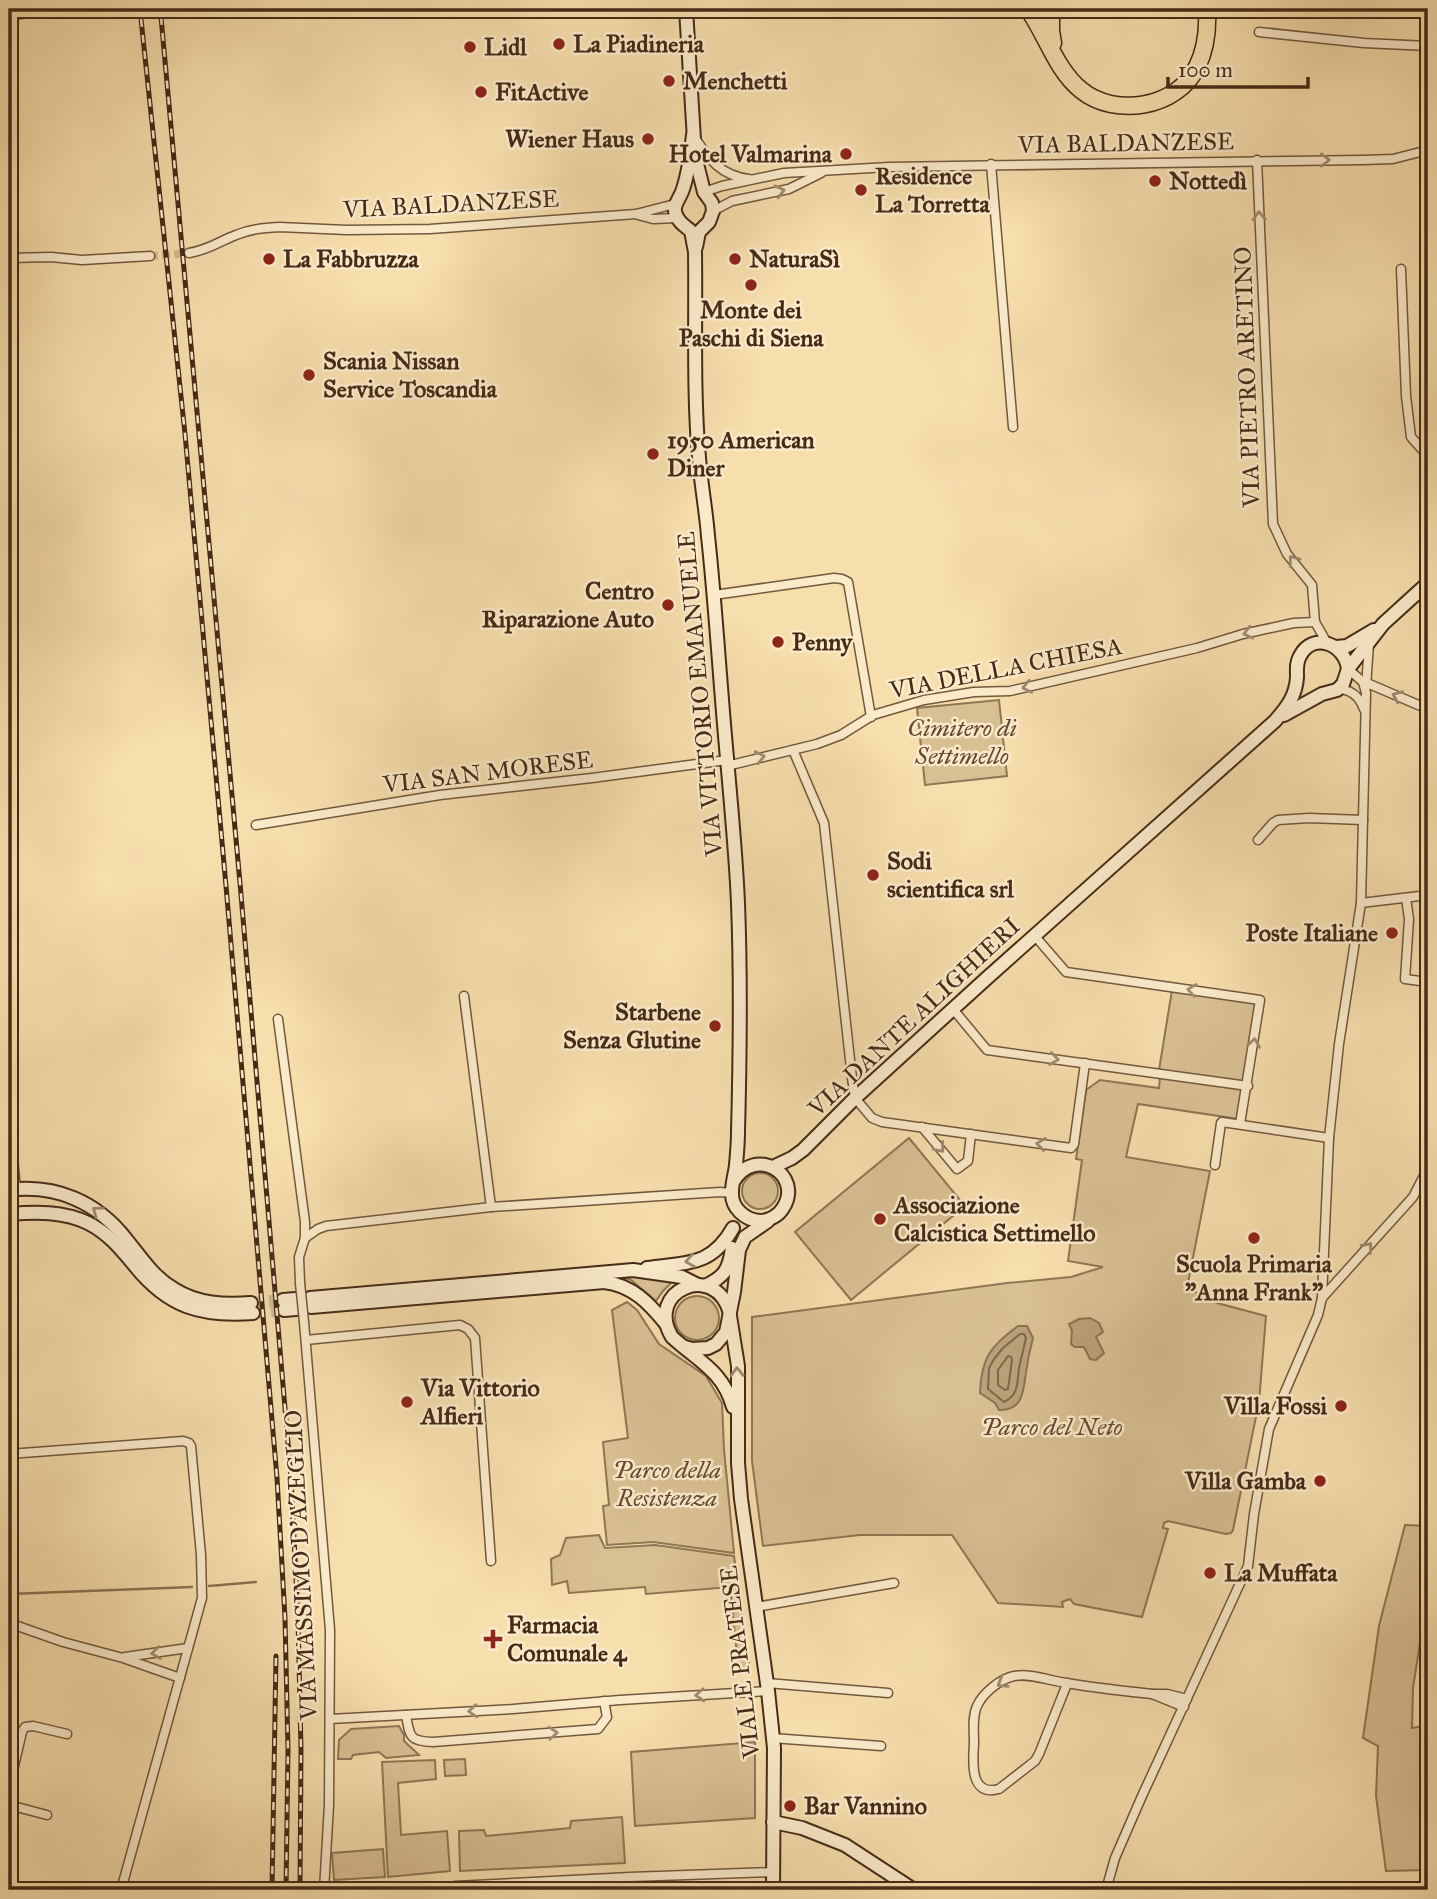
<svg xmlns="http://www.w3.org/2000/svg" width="1437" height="1899" viewBox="0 0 1437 1899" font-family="'IM FELL Great Primer',serif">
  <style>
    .green { fill: #d9c093; stroke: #8f7654; stroke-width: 2 }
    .water { fill: #baa17a; stroke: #8b7252; stroke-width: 2 }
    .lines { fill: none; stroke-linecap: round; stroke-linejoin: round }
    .shore { stroke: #806648; stroke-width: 2 }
    .stream { stroke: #8b7252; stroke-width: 2.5 }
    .street-tunnel { stroke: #d3ba8f; stroke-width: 8; stroke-dasharray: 8 4; stroke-linecap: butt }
    .secondary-tunnel { stroke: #d3ba8f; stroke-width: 12; stroke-dasharray: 12 6; stroke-linecap: butt }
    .street-casing { stroke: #72583c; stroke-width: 11 }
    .secondary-casing { stroke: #452b16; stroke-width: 16 }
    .highway-casing { stroke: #452b16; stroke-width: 19 }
    .street { stroke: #faeaca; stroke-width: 8 }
    .secondary { stroke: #faeaca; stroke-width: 12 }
    .highway { stroke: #f7dead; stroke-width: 16 }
    .rail-casing { stroke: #452b16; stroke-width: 5 }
    .rail { stroke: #faeaca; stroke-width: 2.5; stroke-dasharray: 8; stroke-linecap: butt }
    .street-bridge-casing { stroke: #72583c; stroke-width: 11; stroke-linecap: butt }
    .street-bridge { stroke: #faeaca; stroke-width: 8 }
    .oneway { stroke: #a08a70 }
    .poi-dot { fill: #8f2418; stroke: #faeaca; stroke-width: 2.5 }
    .labels { text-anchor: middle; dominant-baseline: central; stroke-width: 5; stroke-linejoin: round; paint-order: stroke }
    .poi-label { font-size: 24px; font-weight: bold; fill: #452b16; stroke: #faeaca; text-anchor: start }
    .street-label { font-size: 24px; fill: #452b16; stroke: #faeaca }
    .park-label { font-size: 24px; font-style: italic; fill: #63492f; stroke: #faeaca }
  </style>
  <rect width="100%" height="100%" fill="#f7dead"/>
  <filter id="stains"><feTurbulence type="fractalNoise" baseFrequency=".00286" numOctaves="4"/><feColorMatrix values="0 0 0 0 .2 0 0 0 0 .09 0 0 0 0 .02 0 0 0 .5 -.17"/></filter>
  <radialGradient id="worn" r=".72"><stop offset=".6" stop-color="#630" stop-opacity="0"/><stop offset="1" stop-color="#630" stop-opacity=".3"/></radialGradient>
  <g class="green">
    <path d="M999,700l8,76 -82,9 -8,-77z"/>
    <path d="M1172,990l82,11 2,3 -11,76 -3,2 -83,-12z"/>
    <path d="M1160,1076l84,13 -5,30 -101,-15 -12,53 84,14 -23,117 30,15 49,13 -7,86 -26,128 -2,3 -5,1 -58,-13 -4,2 -1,5 5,1 -26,88 -68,-13 -4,-5 -8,3 1,5 -65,-4 -46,-68h-92l-97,11 -11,-85v-144l255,-34 64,-6 32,-10 -35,-6 14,-101 -6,-1 10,-69 14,-10 59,8z"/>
    <path d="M909,1138l56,68 -114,94 -56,-68z"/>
    <circle cx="760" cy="1191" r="18"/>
    <path d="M621,1273l51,9 -9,9 -7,10 -25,-21 -10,-3z"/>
    <circle cx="697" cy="1318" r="22"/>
    <path d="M627,1302l10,8 22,34 47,32 16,27 2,46 10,104 -81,-11 -46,3 -4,-39 6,-1 -6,-63 25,-4 -16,-128z"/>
    <path d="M1405,1525l23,1v82l-7,28 -8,52 -1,40 16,-3v145l-42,1 -10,-75 2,-50 -15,-8 16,-112z"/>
    <path d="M599,1535l6,13 50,-3 79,11 16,114 -11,4 -9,-87 -84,7 -1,-7 -76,6 -2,-12 -15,4 -1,-26 9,-4 6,-17z"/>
    <path d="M399,1726l5,9v6l15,14 -33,3 -7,-6 -26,3 -2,4h-13l1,-19 12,-11z"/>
    <path d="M755,1742v76l-120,8 -4,-74z"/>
    <path d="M465,1759l1,16 -21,1 -1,-16z"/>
    <path d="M435,1760l1,19 -38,4 3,52 46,-4 3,40 -62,6 -6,-115z"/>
    <path d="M622,1817l3,46 -165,8 -1,-40 25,-1 2,6 84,-8 1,-7z"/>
    <path d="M383,1849l2,28 -51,3 -2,-27z"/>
  </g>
  <g class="water">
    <path d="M1090,1318l9,5 4,9 -7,5 8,16 -8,7 -6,-1 -6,-12h-9l-4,-3 1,-13 -3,-7 10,-5z"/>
    <path d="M1018,1326h9l6,12c-2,9 -5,19 -6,29 -4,19 -1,44 -28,43l-4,-7 -15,-10c1,-34 10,-47 38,-67z"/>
  </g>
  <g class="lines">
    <g class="shore">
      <path d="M1020,1334h4l2,4c-2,10 -5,20 -7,30 -2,15 0,27 -15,34l-16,-13 1,-21 5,-9 9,-11z"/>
      <path d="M1008,1356l3,1 1,3 -4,29 -3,1 -7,-5v-15z"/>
    </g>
    <g class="stream">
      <path d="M209,1586l47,-4"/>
      <path d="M9,1594l183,-7"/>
    </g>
    <path class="street-tunnel" d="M150,256l39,-3"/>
    <g class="secondary-tunnel">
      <path d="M251,1303l32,-3"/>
      <path d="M253,1313l31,-3"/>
    </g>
    <g class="street-casing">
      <g id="street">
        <path d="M1259,32l105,11 64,3"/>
        <path d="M695,138c14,21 26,38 54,41"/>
        <path d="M1257,160l16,364 14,30 25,31 3,37 12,21"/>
        <path d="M991,164l22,263"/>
        <path d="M704,192l18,-6 62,-13 105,-6 474,-7 30,-1 35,-9"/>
        <path d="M713,211l19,-10 57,-12 32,-16"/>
        <path d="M638,215l15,4 24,-1"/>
        <path d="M189,253c19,-3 29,-11 47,-18 14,-6 28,-7 43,-8l68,3 83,-1 206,-15 39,-10"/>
        <path d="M9,258l42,-1 31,3 68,-4"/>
        <path d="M1401,269l5,127 5,41 17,19"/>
        <path d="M714,595l120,-17 8,1 6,3 23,135"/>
        <path d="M1367,683l56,24 5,1"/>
        <path d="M1366,687l3,-43"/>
        <path d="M1337,689c14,0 22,7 27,20"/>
        <path d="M793,750l31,73 28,255 3,20 17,20 10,4 189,26 3,-4 11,-81"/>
        <path d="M727,766l90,-22 24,-9 32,-20 51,-15 50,-8 36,-1 187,-43 46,-14 51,-11 21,-1"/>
        <path d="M256,825l184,-30 152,-17 135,-18"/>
        <path d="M1258,840l15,-17 5,-3 31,-2 54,2"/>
        <path d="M1406,898l3,21 -4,60 23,3"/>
        <path d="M1361,903l67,-8"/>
        <path d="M1034,935l32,37 194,28 -20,124"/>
        <path d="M464,996l27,211"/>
        <path d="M953,1009l34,41 261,36"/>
        <path d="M278,1019l27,203v16l-6,19 1,26"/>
        <path d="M9,1118l7,71"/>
        <path d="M922,1127l35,42 11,-8 3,-27"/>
        <path d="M1215,1165l6,-42 1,-1 107,16"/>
        <path d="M305,1238l13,-9 8,-3 165,-19 229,-15 12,1"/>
        <path d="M1322,1298l7,-160 10,-94 22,-141 5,-210 -3,-11 -15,-13"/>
        <path d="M304,1322l26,308 -1,175 -5,85"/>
        <path d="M306,1340l154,-15 8,4 7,9 16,223"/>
        <path d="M9,1454l174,-13 6,2 2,3 10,109 1,43 -81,292"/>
        <path d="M756,1607l138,-24"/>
        <path d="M9,1623l54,19 60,16 57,20"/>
        <path d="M125,1657l63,-9"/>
        <path d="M767,1683l121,10"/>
        <path d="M1067,1684l-28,70 -4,7 -36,28c-30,8 -26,-28 -25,-46 0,-12 -2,-26 3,-37 6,-13 23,-27 37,-30 17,-3 36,5 53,7 28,5 57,8 85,11"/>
        <path d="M1184,1707l-32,-13h15l20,5"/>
        <path d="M406,1715c4,22 3,26 27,27l165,-13 9,-12 -3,-16"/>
        <path d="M330,1719l183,-10 107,-9 148,-9"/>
        <path d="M772,1738l109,8"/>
        <path d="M9,1787l13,-55 3,-5 8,-1 34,8"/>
        <path d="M9,1805l38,10"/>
        <path d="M455,1890v-4l175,-9 143,-5"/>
        <path d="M1106,1890l9,-32 27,-62 106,-230 6,-52 15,-85 49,-114 4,-17 91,-101 15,-29"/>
      </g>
    </g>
    <g class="secondary-casing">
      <g id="secondary">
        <path d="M686,9l9,147 9,36 8,11 1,8 -4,11 -10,10 -3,15"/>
        <path d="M693,135c-2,18 -4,36 -10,54 -3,10 -11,16 -7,26 3,8 9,11 15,16l4,21c1,68 -2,138 4,206 2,26 7,52 9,78 8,74 12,148 19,222 4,48 9,97 11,145 3,76 2,153 0,229 0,11 -1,22 -2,33 -1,9 -4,18 -4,27 -1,16 13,28 28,29 9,0 19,-6 23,-13 21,-33 -28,-64 -50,-26"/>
        <path d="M1336,647l11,-1 27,-16"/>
        <path d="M1284,715l38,-21 15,-4 6,-6 5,-15 35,-45 45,-41"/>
        <path d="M773,1167l19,-9 11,-8 52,-52 132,-120 288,-257c12,-14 21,-25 22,-44 0,-8 -1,-14 3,-21 13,-25 45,-12 48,13"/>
        <path d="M9,1190c47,-6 88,12 117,49 15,18 27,38 48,50 24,15 50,16 77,14"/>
        <path d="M9,1214c27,-2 54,-3 79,9 20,10 33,26 47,43 33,41 66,51 118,47"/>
        <path d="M647,1268c40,-6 64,-1 86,-40"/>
        <path d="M705,1286c19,-9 24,-16 27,-38"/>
        <path d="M310,1298l323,-28 49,7 16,8"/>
        <path d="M283,1300l12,-1"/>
        <path d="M311,1307l293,-25c28,3 45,21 62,42"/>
        <path d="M284,1310l12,-1"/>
        <path d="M730,1313c-15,-53 -86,-22 -58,24 26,24 51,34 61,70"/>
        <path d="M730,1316l8,50v97l3,36 27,192 6,57 -1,142"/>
        <path d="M685,1347l7,2 16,-1 8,-4 10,-12 8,-40 5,-42 6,-13 23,-16"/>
        <path d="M773,1822l29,6 43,17 69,45"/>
      </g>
    </g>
    <g class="highway-casing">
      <g id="highway">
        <path d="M1028,9c18,25 28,61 53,81 34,28 96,18 116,-23 9,-18 11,-39 10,-58"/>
        <path d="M1051,9v22l2,12"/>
        <path d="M9,11l21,-2"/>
      </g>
    </g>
    <use href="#street" class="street"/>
    <use href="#secondary" class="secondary"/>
    <use href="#highway" class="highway"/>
    <g class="rail-casing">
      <g id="rail">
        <path d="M161,17l79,866 51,595 7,139 3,132 -1,141"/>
        <path d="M141,19l44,415 41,452 51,592 8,140 3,132 -2,140"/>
        <path d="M272,1890l4,-234"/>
      </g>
    </g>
    <use href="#rail" class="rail"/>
    <g class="street-bridge-casing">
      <path id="street-bridge" d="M300,1283l4,39"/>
    </g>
    <use href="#street-bridge" class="street-bridge"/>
  </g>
  <defs><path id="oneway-chevron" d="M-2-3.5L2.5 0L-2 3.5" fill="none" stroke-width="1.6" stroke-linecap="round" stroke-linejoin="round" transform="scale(1.75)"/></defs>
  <g class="oneway">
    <use href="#oneway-chevron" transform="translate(1325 160)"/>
    <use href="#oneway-chevron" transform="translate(780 191) rotate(-14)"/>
    <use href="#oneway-chevron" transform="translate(1259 216) rotate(-93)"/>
    <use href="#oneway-chevron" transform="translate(1293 560) rotate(-128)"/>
    <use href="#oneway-chevron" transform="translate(1248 633) rotate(166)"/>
    <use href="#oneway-chevron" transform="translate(1027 687) rotate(168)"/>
    <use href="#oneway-chevron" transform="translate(1397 696) rotate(-157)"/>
    <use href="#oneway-chevron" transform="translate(760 757) rotate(-13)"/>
    <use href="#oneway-chevron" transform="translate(1192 990) rotate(-172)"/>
    <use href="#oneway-chevron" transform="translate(1254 1043) rotate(-82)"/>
    <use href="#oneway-chevron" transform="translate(1054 1059) rotate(8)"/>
    <use href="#oneway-chevron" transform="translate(1041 1144) rotate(-172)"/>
    <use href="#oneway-chevron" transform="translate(940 1148) rotate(51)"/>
    <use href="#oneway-chevron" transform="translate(97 1211) rotate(-144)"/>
    <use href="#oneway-chevron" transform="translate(1368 1247) rotate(-48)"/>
    <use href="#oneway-chevron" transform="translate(690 1261) rotate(170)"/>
    <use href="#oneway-chevron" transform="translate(737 1372) rotate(-91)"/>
    <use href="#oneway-chevron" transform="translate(156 1653) rotate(172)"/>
    <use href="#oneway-chevron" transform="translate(1002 1683) rotate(148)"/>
    <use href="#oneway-chevron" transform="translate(700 1695) rotate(177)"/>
    <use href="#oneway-chevron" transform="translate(473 1711) rotate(176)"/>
    <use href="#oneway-chevron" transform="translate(553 1733) rotate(-3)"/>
  </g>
  <g class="poi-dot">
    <circle cx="559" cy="44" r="7"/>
    <circle cx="470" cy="47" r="7"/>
    <circle cx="669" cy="81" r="7"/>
    <circle cx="481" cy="92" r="7"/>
    <circle cx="648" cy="139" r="7"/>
    <circle cx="846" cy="154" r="7"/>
    <circle cx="1155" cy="181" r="7"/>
    <circle cx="861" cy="190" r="7"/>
    <circle cx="269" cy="259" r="7"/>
    <circle cx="735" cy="259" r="7"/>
    <circle cx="751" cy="285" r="7"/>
    <circle cx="309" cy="375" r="7"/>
    <circle cx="653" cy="454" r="7"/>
    <circle cx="668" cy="605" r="7"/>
    <circle cx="778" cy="642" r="7"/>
    <circle cx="873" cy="875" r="7"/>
    <circle cx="1392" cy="933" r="7"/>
    <circle cx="715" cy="1026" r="7"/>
    <circle cx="880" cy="1219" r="7"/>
    <circle cx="1254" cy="1238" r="7"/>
    <circle cx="407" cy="1402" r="7"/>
    <circle cx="1341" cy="1406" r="7"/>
    <circle cx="1320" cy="1481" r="7"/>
    <circle cx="1210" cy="1573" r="7"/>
    <path d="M489.5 1628.5h7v7h7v7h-7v7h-7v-7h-7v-7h7z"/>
    <circle cx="790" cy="1806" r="7"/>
  </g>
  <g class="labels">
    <g class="poi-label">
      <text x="573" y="44">La Piadineria</text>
      <text x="484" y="47">Lidl</text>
      <text x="683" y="81">Menchetti</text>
      <text x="495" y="92">FitActive</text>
      <text x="634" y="139" text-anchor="end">Wiener Haus</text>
      <text x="832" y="154" text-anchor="end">Hotel Valmarina</text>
      <text x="875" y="176">Residence<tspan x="875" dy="28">La Torretta</tspan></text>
      <text x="1169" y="181">Nottedì</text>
      <text x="283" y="259">La Fabbruzza</text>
      <text x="749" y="259">NaturaSì</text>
      <text x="751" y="310" text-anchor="middle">Monte dei<tspan x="751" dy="28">Paschi di Siena</tspan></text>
      <text x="323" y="361">Scania Nissan<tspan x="323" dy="28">Service Toscandia</tspan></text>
      <text x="667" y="440">1950 American<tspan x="667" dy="28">Diner</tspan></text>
      <text x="654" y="591" text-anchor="end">Centro<tspan x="654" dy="28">Riparazione Auto</tspan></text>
      <text x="792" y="642">Penny</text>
      <text x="887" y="861">Sodi<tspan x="887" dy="28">scientifica srl</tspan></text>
      <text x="1378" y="933" text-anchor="end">Poste Italiane</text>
      <text x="701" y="1012" text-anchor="end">Starbene<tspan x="701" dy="28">Senza Glutine</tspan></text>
      <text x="894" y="1205">Associazione<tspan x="894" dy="28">Calcistica Settimello</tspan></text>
      <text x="1254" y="1264" text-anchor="middle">Scuola Primaria<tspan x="1254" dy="28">"Anna Frank"</tspan></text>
      <text x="421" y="1388">Via Vittorio<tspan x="421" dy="28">Alfieri</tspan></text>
      <text x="1327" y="1406" text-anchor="end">Villa Fossi</text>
      <text x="1306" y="1481" text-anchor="end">Villa Gamba</text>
      <text x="1224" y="1573">La Muffata</text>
      <text x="507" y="1625">Farmacia<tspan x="507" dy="28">Comunale 4</tspan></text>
      <text x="804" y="1806">Bar Vannino</text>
    </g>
    <g class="street-label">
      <text transform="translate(1126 143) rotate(-1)">VIA BALDANZESE</text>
      <text transform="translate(451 204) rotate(-3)">VIA BALDANZESE</text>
      <text transform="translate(1247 377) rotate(-92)">VIA PIETRO ARETINO</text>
      <text transform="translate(1006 668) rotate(-11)">VIA DELLA CHIESA</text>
      <text transform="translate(700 694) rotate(-95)">VIA VITTORIO EMANUELE</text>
      <text transform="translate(488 772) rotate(-7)">VIA SAN MORESE</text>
      <text transform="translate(914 1017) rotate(-43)">VIA DANTE ALIGHIERI</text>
      <text transform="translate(301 1565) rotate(-93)">VIA MASSIMO D'AZEGLIO</text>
      <text transform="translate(740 1662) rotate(-97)">VIALE PRATESE</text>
    </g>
    <g class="park-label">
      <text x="962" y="728">Cimitero di<tspan x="962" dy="28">Settimello</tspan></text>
      <text x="1052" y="1427">Parco del Neto</text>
      <text x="667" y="1470">Parco della<tspan x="667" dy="28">Resistenza</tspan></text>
    </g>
  </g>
  <rect width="1437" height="1899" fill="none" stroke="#f7dead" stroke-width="35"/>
  <rect x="10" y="10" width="1416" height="1878" fill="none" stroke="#452b16" stroke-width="3.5"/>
  <rect x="18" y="18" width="1402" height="1864" fill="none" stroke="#452b16" stroke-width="2"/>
  <path d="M1168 77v10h140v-10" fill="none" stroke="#452b16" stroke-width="3.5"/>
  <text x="1178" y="77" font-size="21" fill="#452b16" stroke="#faeaca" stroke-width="5" paint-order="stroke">100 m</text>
  <rect width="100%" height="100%" filter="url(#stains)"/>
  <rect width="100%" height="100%" fill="url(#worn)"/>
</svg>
